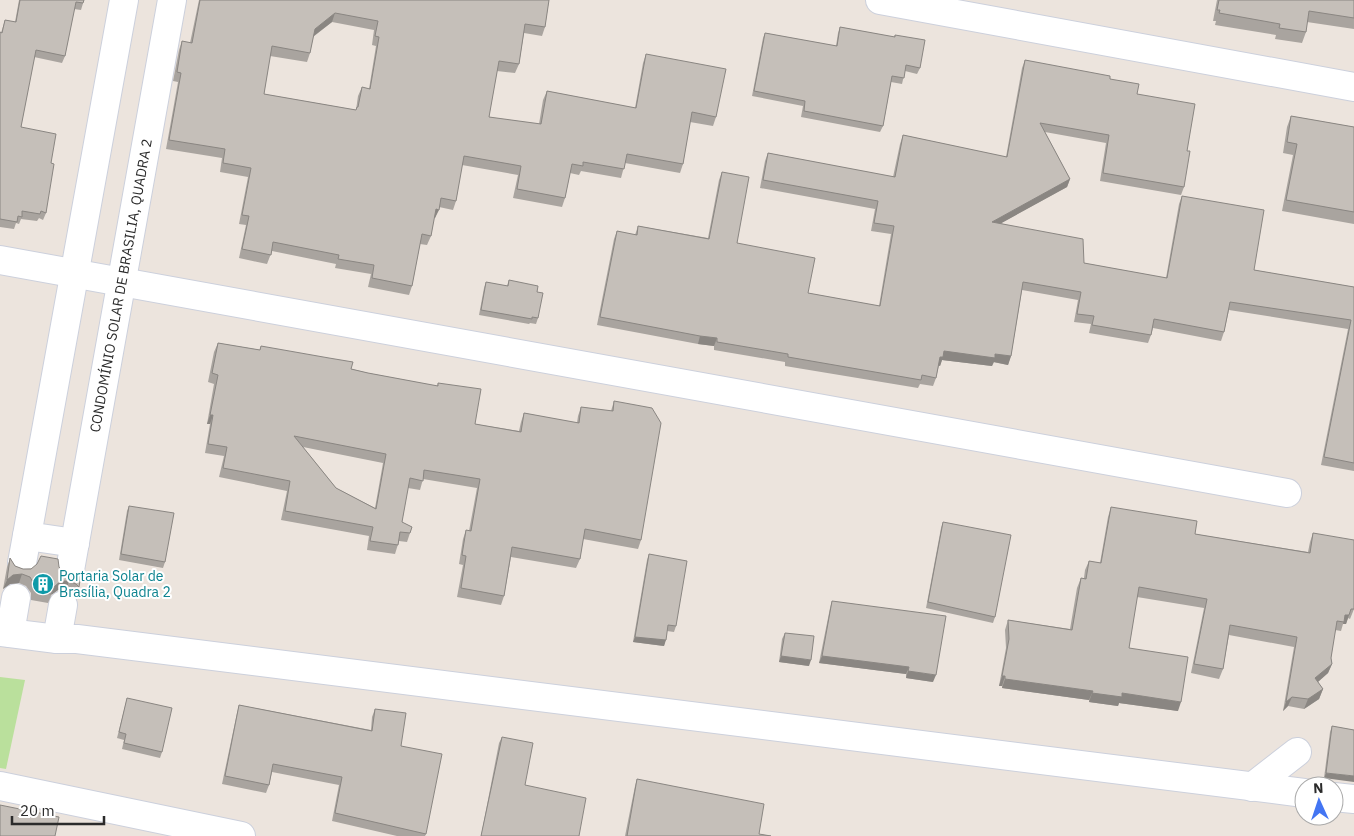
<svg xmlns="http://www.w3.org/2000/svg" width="1354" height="836" viewBox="0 0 1354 836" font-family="'IBM Plex Sans',sans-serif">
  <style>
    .green { fill: #bae09c }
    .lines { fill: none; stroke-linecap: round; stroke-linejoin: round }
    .street-casing { stroke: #ccd0dc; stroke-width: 30 }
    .secondary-casing { stroke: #ccd0dc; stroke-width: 30 }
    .street { stroke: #fff; stroke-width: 28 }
    .secondary { stroke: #fff; stroke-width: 28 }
    .wall { fill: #a9a49f; fill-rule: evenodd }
    .shaded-wall { fill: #8a8682 }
    .building { fill: #c5bfb9; stroke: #8a8682; fill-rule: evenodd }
    .labels { text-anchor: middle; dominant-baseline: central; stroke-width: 4; stroke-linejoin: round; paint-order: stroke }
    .street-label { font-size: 14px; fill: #2b2b2b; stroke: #fff }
    .culture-label { font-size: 14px; fill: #0d838f; stroke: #fff; text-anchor: start }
  </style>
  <rect width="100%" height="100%" fill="#ece4dd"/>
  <path class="green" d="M0,677l25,3 -19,89 -6,-1z"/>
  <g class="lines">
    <g class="street-casing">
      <g id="street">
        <path d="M880,0l474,87"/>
        <path d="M0,260l1287,233"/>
        <path d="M0,786l241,50"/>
      </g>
    </g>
    <g class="secondary-casing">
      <g id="secondary">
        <path d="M27,536l48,7"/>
        <path d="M22,563l102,-563"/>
        <path id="s1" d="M70,570l102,-570"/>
        <path d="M0,632l57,7h20l1227,154"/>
        <path d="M10,633l6,-35"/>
        <path d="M57,639l6,-34"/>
        <path d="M1252,787l45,-35"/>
        <path d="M1334,797l20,2"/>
      </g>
    </g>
    <use href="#street" class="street"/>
    <use href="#secondary" class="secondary"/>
  </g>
  <g class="wall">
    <path d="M19,0h65l-3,10 -7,-1 -9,47 -3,7 -28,-6 -13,70 30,36 -5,50 -3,7 -4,-2 -2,3 -16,-2 -2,5 -3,-1 -2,6 -14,-2v-195l1,1 4,-13 10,2z"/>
    <path d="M199,0h350l-4,27 -3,9 -18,-3 -5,31 -4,9 -18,-2 -8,46 50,7 4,-24 4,-9 88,17 8,-45 3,-9 70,63 -3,9 -23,-4 -7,42 -3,9 -55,-10 -4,15 -40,-7 -2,4 -9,-2 -5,25 -3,9 -49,-9 5,-23 -56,-10 -6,36 -3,9 -14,-3 -4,11h-1l-3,18 -4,9 -7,-1 -8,42 -3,9 -41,-8 3,-13 -36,-6 1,-4 -64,-13 -5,13 -28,-6 7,-33 -7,-1 9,-47 -28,-5 2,-14 -56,-9 12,-67 -5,-1 6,-31 3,-9 8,2zM332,22l42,8 -2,15 4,1 -7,43 -7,-2 -4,9 -2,14 -92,-16 6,-38 37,6 3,-9 3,-16z"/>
    <path d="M1217,0h137v29l-47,-7 -1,10 -4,11 -27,-4 1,-4 -61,-10 1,-4h-3z"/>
    <path d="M840,27l54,10 1,-2 25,33 -3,6 -12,-3 -3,13 -11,-2 -8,44 -3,6 -79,-15 2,-11 -51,-10 11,-58 2,-5 71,13 2,-13z"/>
    <path d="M1025,60l85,19 27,15 50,57 -3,36 -3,8 -81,-14 6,-38 -61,-11 25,47 -3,8 -66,36 83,40 82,15 13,-74 3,-8 72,74 100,17v184l-33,-6 27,-136 -119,-19 -5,22 -3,9 -68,-13 -2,7 -3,8 -59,-10 2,-9 -17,-2 4,-22 -56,-10 -11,66 -3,9 -15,-3 -1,4 -50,-6 -2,6 -1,-1 -3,13 -3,8 -13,-2 -2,4 -133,-22v-4l-71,-12v-4l-16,-2 -101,-19 17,-86 3,-8 18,4 3,-9 70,12 11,-58 3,-8 15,71 71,50 71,13 12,-72 -20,-3 4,-22 -115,-21 5,-27 3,-8 125,24 7,-33 3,-9 103,22 16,-89z"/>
    <path d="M1291,116l63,11v97l-72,-13 11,-56 -10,-2 4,-26z"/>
    <path d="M509,280l28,12 1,26 -2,6 -6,-1 -1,1 -50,-9 5,-27 2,-6 21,4z"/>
    <path d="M218,343l42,7 1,-4 107,27 69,13 1,-3 37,41 44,7 2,-9 3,-9 53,10 1,-7 3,-9 30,4 3,-10 27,139 -3,9 -55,-10 -3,20 -4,9 -65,-11 -7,39 -3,9 -44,-8 6,-32 -4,-1 4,-25 3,-9 3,1 8,-43 -54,-9 -3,11 -12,-2 -6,34 10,5 -5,15 -8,-1 -4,13 -28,-4 2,-14 -88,-16 6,-29 -68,-14 5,-21 -19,-3 5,-29h-3l7,-40 -6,-2 6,-30zM303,447l80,16 -8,45 -39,-20z"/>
    <path d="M129,506l36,56 -2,6 -44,-8 8,-49z"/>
    <path d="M1111,507l84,27 113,18 2,-10 3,-9 41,76 -4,10 -2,-1 -2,6h-3l-2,7 -6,-1 -4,28 1,6 -4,9 -10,9 5,7 -4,10 -15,10 -16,-3 -5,5 11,-64 -65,-12 -6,34 -4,10 -28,-6 13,-65 -67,-11 -8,51 49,63 -59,-8 -1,3 -29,-4v-2l-87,-12v-2h-3l7,-38 -1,-18 3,-10 62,9 7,-41 4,-10h3l1,-8 4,-9 11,2 8,-46z"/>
    <path d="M943,522l52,95 -2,6 -67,-15 15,-80z"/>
    <path d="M649,554l27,72 -2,6 -7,-1 -3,15 -31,-4 14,-82z"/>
    <path d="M10,558l5,8 8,3 36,-2 5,6 7,3 8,11 -4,9 -2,-3 -7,-3h-8l-7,5 -3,8 -17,-3v-7l-5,-7 -7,-3 -9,1 -7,5 4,-22z"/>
    <path d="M832,601l101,81 -27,-4v-4l-87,-11 11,-55z"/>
    <path d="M785,633l24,33 -30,-4 3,-23z"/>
    <path d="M127,698l35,54 -2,6 -38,-9 2,-9 -7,-2z"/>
    <path d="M239,705l132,25 1,-13 3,-8 26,37 25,88 -1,2h-28l-65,-15 7,-36 -67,-13 -3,13 -3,8 -44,-9 15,-71z"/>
    <path d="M1332,726l22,4 -30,48 6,-46z"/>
    <path d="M502,737l23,48 54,51h-98l18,-93z"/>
    <path d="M637,779l122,55 12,2h-146l10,-50z"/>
  </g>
  <g class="shaded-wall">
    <path d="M335,13l-3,9 -21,16 4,-9z"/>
    <path d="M1070,179l-3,8 -78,43 3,-8z"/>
    <path d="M436,209l3,1 -4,8h-3z"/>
    <path d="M700,336l17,2 -3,8 -16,-2z"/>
    <path d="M944,351l51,3 16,2 -3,9 -14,-3 -2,4 -50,-6 -2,6 -3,-1 3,-8z"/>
    <path d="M210,415h3l-3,9h-3z"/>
    <path d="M22,574l-3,9 -9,1 -7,5 4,-9 6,-5z"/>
    <path d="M61,581h8l-3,9h-8l-7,5 -3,8 7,-17z"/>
    <path d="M1345,615h4l-3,9h-3z"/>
    <path d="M635,637l31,3 -2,6 -31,-4z"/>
    <path d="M781,656l30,4 -2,6 -30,-4z"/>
    <path d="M822,656l87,11 -3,7 -87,-11z"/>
    <path d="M1332,664l-4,9 -16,14 3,-9z"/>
    <path d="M908,671l28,4 -3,7 -27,-4z"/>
    <path d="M1002,676h3l-3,10h-3z"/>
    <path d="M1005,679l88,12 -4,9 -87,-12z"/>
    <path d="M1323,689l-4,10 -15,10 4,-10z"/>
    <path d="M1092,693h30l59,9 -3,9 -59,-8 -1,3 -29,-4z"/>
    <path d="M1292,697l-4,9 -5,5 3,-9z"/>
    <path d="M1326,773l28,3v6l-30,-4z"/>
  </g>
  <g class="building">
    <path d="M20,0h64l-1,3 -7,-1 -11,54 -29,-6 -15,77 35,7 -5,29 3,1 -8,49 -5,-2 -1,3 -18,-3v6l-4,-1 -1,6 -17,-3v-187l2,1 3,-13 11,2z"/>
    <path d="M200,0h349l-4,27 -20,-3 -6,40 -20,-3 -10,56 52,7 6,-33 89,17 10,-54 80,15 -10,48 -24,-5 -9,52 -56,-10 -3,15 -41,-7v4l-11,-2 -7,34 -48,-9 4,-23 -57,-10 -8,45 -15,-3 -2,12 -3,-1 -5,27 -9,-2 -10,52 -40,-8 2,-13 -36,-6 1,-4 -66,-13 -2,13 -29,-6 7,-33 -7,-1 9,-47 -28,-5 2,-14 -56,-9 12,-67 -4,-1 5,-31 10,2zM335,13l43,8 -3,15 4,1 -9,52 -8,-2 -4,20h-1l-1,3 -92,-16 8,-48 38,7 5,-24z"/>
    <path d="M1219,0h135v18l-45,-7 -3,21 -27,-4 1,-4 -61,-11 1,-3h-3z"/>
    <path d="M840,27l55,10v-2l30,5 -5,28 -14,-3 -2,13 -12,-2 -9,50 -79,-15 1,-10 -51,-10 11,-58 72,13z"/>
    <path d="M1025,60l85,16v3l29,5 -2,10 58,10 -8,47h3l-6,36 -81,-14 6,-38 -69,-12 30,56 -78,43 91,17 1,24 83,15 15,-82 82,14 -10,60 100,17v176l-30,-6 27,-137 -121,-18 -6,30 -70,-13 -3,16 -59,-10 2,-9 -17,-2 4,-22 -58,-10 -12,74 -16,-2v4l-51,-7 -1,6h-3l-4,21 -14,-3 -1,5 -133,-23v-3l-71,-12v-4l-17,-2 -100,-19 17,-86 20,4 1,-9 71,13 13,-67 27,5 -12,66 78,15 -7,35 72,13 14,-80 -20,-3 4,-22 -115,-21 5,-27 127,24 8,-42 104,22z"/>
    <path d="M1291,116l63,11v85l-68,-12 11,-56 -10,-2z"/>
    <path d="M509,280l29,6 -1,6 6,1 -5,25 -6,-1v2l-51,-9 5,-28 22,4z"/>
    <path d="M218,343l42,7 1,-4 68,12 24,4 -2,7 17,4 70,13v-3l43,6 -6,35 46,8 3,-19 55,10 2,-16 32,4 1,-10 38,7 9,15 -20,117 -56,-11 -5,30 -68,-12 -8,49 -43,-8 5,-32 -4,-1 4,-25 5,1 9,-52 -56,-9 -1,11 -13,-3 -8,44 10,5 -2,6 -10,-1 -2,13 -28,-4 3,-14 -88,-16 5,-30 -67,-13 4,-21 -19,-3 5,-29h-3l8,-40 -6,-2zM294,436l92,18 -10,55 -40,-21z"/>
    <path d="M129,506l45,7 -9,49 -44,-8z"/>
    <path d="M1111,507l86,14 -2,13 115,19 3,-20 41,7v69h-3l-2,6h-4l-1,7 -7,-1 -6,37 1,6 -17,14 8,11 -15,10 -16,-2 -6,5 11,-65 -67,-12 -7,44 -29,-5 13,-65 -68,-12 -10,61 59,9 -7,45 -59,-9v4l-30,-4 1,-2 -88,-12v-3h-3l7,-37 -1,-19 64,10 9,-52 5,1 3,-18 12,2z"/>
    <path d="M943,522l68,13 -16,82 -67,-15z"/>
    <path d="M649,554l38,7 -11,65 -8,-1 -2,15 -31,-3z"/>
    <path d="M41,556l17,3 1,8 5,6 7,3 10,-2 -2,13 -3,-3 -7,-3h-8l-6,5 -4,8 -16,-3 -1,-7 -4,-7 -8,-3 -9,1 -6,5 3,-22 5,8 8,3h8l6,-5z"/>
    <path d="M832,601l114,15 -10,59 -28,-4 1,-4 -87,-11z"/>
    <path d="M785,633l29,3 -3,24 -30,-4z"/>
    <path d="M127,698l45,10 -10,44 -38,-9 2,-9 -7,-2z"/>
    <path d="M239,705l133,26 3,-22 31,4 -5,33 41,8 -16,80 -91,-21 7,-36 -69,-13 -4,21 -44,-9z"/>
    <path d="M1332,726l22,4v46l-28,-3z"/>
    <path d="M502,737l31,6 -8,42 61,13 -7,38h-98z"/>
    <path d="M637,779l127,25 -5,30 12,2h-144z"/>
    <path d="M0,805l59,12 -4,19h-55z"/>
  </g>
  <defs>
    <g id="building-disc" transform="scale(1.125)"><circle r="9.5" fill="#0f9aa8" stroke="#fff"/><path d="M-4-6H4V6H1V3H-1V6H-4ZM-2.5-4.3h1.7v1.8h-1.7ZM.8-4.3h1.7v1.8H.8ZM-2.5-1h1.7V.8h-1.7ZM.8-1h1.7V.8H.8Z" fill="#fff"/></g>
  </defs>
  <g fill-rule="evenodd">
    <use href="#building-disc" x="43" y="584"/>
  </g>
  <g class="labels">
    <g class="street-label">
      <text stroke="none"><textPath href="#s1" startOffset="289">CONDOMÍNIO SOLAR DE BRASILIA, QUADRA 2</textPath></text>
    </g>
    <g class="culture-label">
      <text x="59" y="576">Portaria Solar de<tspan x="59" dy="16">Brasília, Quadra 2</tspan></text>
    </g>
  </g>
  <g transform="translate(1319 801) rotate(357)"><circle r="24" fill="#ffffff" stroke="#aaaaaa"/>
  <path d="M0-4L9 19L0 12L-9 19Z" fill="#4375f3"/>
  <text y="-8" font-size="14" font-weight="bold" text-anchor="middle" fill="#2b2b2b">N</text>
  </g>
  <path d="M12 816v8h92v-8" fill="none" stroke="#2b2b2b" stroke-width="2.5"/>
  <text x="20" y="816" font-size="15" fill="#2b2b2b" stroke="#ffffff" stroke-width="4" paint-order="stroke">20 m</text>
</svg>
